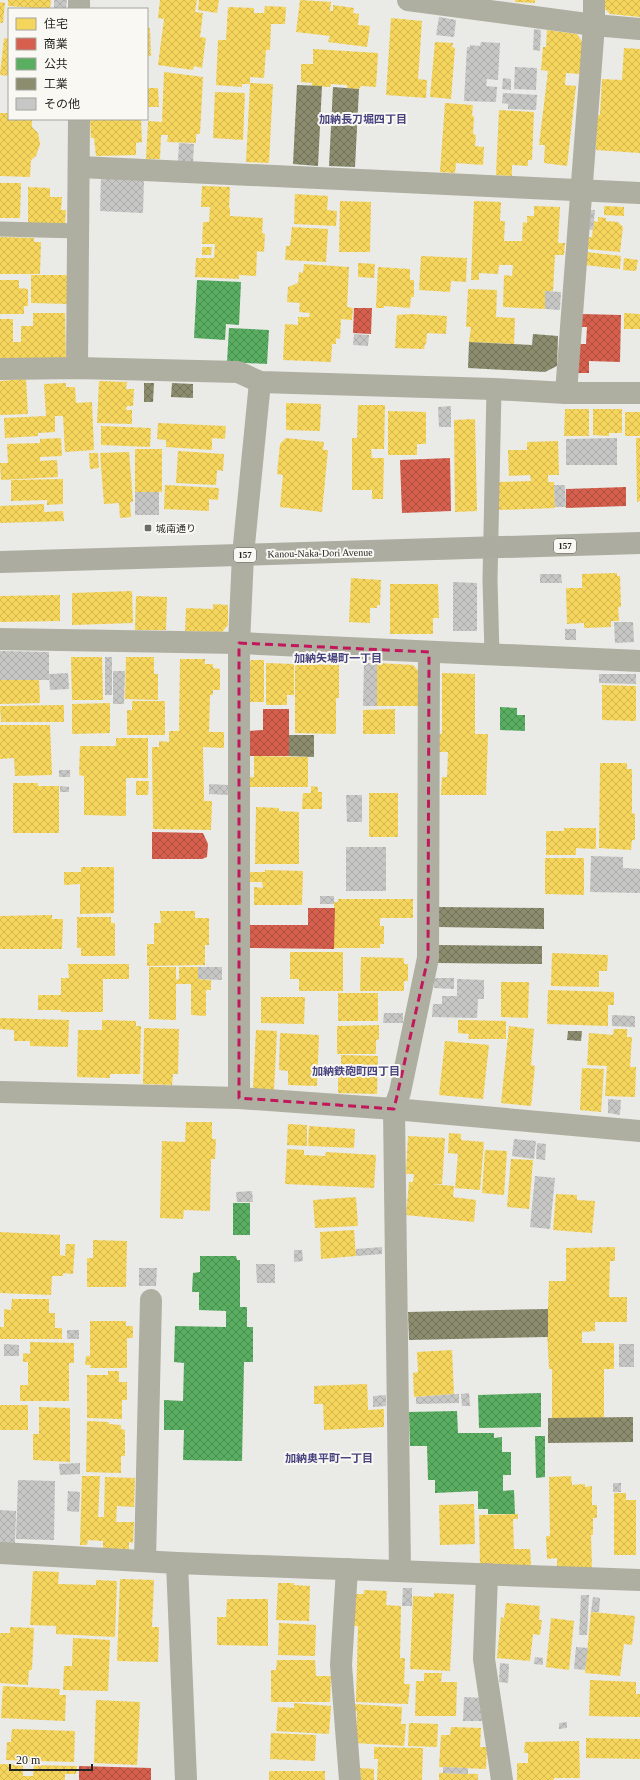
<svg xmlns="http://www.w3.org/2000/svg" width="640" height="1780" viewBox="0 0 640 1780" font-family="'Times New Roman','Noto Sans JP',serif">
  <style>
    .homes { fill: url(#homes-cross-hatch) }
    .shops { fill: url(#shops-cross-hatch) }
    .public { fill: url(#public-cross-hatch) }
    .industry { fill: url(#industry-cross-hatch) }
    .building { fill: url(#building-cross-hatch) }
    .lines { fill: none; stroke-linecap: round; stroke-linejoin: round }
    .service { stroke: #aeaea1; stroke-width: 15 }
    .minor { stroke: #aeaea1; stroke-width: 22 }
    .trunk { stroke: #acaca0; stroke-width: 22 }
    .marked { fill: none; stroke: #c2185b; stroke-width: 3; stroke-dasharray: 8 5; stroke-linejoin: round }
    .poi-dot { fill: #6a6a68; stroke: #f9f8f3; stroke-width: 1.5 }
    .labels { text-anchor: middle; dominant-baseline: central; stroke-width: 4; stroke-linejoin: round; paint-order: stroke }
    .shield { fill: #f9f8f3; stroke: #656461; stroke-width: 1 }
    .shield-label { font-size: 9px; font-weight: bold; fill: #252523 }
    .poi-label { font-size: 10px; fill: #252523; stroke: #f9f8f3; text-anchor: start }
    .street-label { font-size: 10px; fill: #252523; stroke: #f9f8f3 }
    .neighbourhood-label { font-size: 11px; font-weight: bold; fill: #46427f; stroke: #f9f8f3 }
  </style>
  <defs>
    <pattern id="homes-cross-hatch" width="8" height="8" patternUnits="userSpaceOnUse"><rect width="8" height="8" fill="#f6d55c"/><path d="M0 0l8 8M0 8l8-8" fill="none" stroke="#d3b750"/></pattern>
    <pattern id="shops-cross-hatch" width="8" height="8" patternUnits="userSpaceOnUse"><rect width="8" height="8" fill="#d6604d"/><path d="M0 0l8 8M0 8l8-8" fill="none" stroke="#ad4f40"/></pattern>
    <pattern id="public-cross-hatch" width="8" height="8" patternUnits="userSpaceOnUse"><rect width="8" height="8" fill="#5aae61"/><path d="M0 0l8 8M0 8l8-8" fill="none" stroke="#4a8d50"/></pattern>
    <pattern id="industry-cross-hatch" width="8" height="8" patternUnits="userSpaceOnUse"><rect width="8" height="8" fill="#8c8c6e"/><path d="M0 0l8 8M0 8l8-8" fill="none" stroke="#72725a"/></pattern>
    <pattern id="building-cross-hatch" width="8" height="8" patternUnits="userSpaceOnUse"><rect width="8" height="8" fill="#c7c7c5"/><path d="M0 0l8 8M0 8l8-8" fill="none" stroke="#ababa9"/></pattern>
  </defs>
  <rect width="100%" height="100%" fill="#eaeae7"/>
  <g class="homes">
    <path d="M8,0h43l-1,9 -42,-3z"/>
    <path d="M160,0h37l-2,12 8,1 -3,24 6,1 -4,30 -8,-2 -1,4 -35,-5 6,-46 -6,-1z"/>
    <path d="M199,0h20l-2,13 -19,-3z"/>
    <path d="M300,0l31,2 -1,9h3v-6l21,3 -1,5 6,1 -1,11 12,1 -3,21 -39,-5 2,-6 -34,-4z"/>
    <path d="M515,0h20v3l-20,-1z"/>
    <path d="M604,0h36v17l-30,-3 -5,-5z"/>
    <path d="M0,2l5,1 -2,20h-3z"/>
    <path d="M265,6l21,1 -1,17h-14l-1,26h-4l-2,28 -14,-1v6l23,1 -4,79 -23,-1 4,-78h-8v3l-26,-2 2,-45h8l2,-33 26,1v5h10z"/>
    <path d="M391,18l31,3 -4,58 9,1 -1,18 -40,-3z"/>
    <path d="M147,28h3l1,28h-4z"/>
    <path d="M547,30l30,4 6,9 -3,31 -14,-1 -1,12 11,1 -9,80 -23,-3 1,-18h-6l9,-74 -7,-1 2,-23h3z"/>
    <path d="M4,38l5,1v37l-9,-1z"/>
    <path d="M435,42l18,1 -1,4 3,1 -4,51 -21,-2z"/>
    <path d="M624,48l16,1v104l-44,-3 1,-35h3l2,-36 20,1z"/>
    <path d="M313,49l65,4 -2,34 -15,-1 -2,3 -12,-1v-3l-16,-1 -1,3 -18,-1v-3l-11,-1v-18h12z"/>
    <path d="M164,72l39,5 -3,57h-4v9l-29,-1 1,-7h-7l-1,24h-14l2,-38 14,1z"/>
    <path d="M147,88h11l1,19h-12z"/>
    <path d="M215,92l30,1 -2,47 -30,-2z"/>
    <path d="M445,103l28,2 -1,11h2l-1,18 3,1 -1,11 9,1 -1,18 -27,-2 -1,10 -15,-1z"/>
    <path d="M499,110l35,2 -2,48h-4v6l-16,-1v11l-16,-1z"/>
    <path d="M0,113h9v6h23v8l6,6 2,11 -4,12 -5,4 -1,17 -30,-1z"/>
    <path d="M90,119h51l1,23 -6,1v12l-40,1 -2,-18h-3z"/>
    <path d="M0,183h21l-1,35h-20z"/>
    <path d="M202,186l28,1 -1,21h1v8l33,2 -1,15 3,1 -1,18 -7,-1 -1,25 -17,-1v4l-44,-2 1,-19h18l1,-14h-13l1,-22h6l1,-15h-9z"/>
    <path d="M28,187l22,1v9h12l-1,13h5l-1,14 -37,-1z"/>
    <path d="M295,194l33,2 -1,14 10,1 -1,15 -42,-2z"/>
    <path d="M340,201l31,1 -1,50h-31z"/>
    <path d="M474,201l27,1 -1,19h5l-1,20h18l1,-19 4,1v-7h7v-10l26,1 -2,36h7l-1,12h-9l-2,36h-8v18l-42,-2 1,-32 8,1 1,-11h-14l-1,9 -19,-1v7h-8z"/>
    <path d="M604,206l20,1v9l-20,-1z"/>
    <path d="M598,217l8,1v3l12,1 5,5 -3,25 -33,-3 2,-12h3l2,-16 4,1z"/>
    <path d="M292,227l36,2 -2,33 -41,-2 1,-14h4z"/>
    <path d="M0,237l34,1v4h7l-1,32h-40z"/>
    <path d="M202,247h10l-1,8h-9z"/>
    <path d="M586,252l35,4 -1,13 -35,-4z"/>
    <path d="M421,256l46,2 -1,24 -15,-1 -1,11 -31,-2z"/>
    <path d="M624,258l14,2 -2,11 -13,-1z"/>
    <path d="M358,263l17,1 -1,14 -16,-1z"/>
    <path d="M304,264l45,3 -2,40 6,1 -1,12 -11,-1 -1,20 -4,-1v6h-4l-1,18 -48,-2 2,-36 13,1v-8h11l1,-4 -11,-1 1,-9 -13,-1 1,-15 10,-4 1,-11 4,1z"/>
    <path d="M378,267l32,2v11h4v17h-3l-1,11 -26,-2v2h-8z"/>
    <path d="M31,275h37l1,29 -38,-1z"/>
    <path d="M0,280h19v8l9,1v17h-4v8h-24z"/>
    <path d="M468,289l29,1 -1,27 19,1 -1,26 -45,-2 2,-15h-5z"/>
    <path d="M33,313h32l1,49 -66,-1v-42h13v23h8v-16h12z"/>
    <path d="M624,313l16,1v15h-16z"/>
    <path d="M412,314l35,2 -1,18 -19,-1 -1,11h-1l-1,5 -29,-1 2,-33z"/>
    <path d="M26,379l2,35 -28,1v-34z"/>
    <path d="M99,381l28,1 -1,7h8l-1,17h-6l-1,4h6v14l-35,-1z"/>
    <path d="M66,383v4h9l1,16 16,-1 2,48 -29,2 -2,-36h-8v16l-17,1v3l-33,2 -1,-20 42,-2 -2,-32z"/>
    <path d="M286,403l35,1 -1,27 -34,-1z"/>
    <path d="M358,405h27l-1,44h-13l1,9h12l-1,41h-11v-9h-20v-52h5z"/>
    <path d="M565,409h24v27h-25z"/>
    <path d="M593,409h29v24h-13v3l-16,-1z"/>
    <path d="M388,411l38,1v32h-9v11h-29z"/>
    <rect x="625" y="412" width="15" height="24"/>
    <path d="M475,419l2,92 -22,1 -1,-92z"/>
    <path d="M158,423l68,3 -1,13 -13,-1v12l-46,-3v-7l-9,-1z"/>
    <path d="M101,426l50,2 -1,19 -49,-2z"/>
    <path d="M61,438l1,18 -22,1v4l17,-1 1,17 -57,3 -1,-17h8l-1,-19 33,-1v-4z"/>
    <path d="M286,438l38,4 -1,8h5l-6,62 -42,-5 3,-32 -6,-1 3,-30z"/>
    <path d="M636,438h4v63l-3,1z"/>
    <path d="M558,441l1,34h-11v7h6l1,26 -56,2 -1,-28 33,-1 -1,-6 -21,1 -1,-26h19v-8z"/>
    <rect x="135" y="449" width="27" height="43"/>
    <path d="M178,451l46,3 -1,17 -6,-1 -1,15 -40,-2z"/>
    <path d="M129,452l4,50h-3l1,15 -11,1 -1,-15 -15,1 -4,-51z"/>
    <path d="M89,453h9l1,15 -9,1z"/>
    <path d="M63,479v25l-16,1v-5l-36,1v-21z"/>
    <path d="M165,485l54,3 -1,12 -9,-1v12l-45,-2z"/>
    <path d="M44,504v8l19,-1 1,10 -64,2v-17z"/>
    <path d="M617,573v3h3l1,31h-3l1,14h-8v6l-27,1v-5l-17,1 -1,-36h16v-14z"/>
    <path d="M351,578l30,2 -1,25h-3v3h-7v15l-21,-1z"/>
    <path d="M390,584h48l1,34h-6v16h-43z"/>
    <path d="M132,591l1,32 -61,2v-32z"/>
    <path d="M60,595v26l-60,1v-26z"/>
    <path d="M136,596l31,1 -1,33h-31z"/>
    <path d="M213,604l15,1v20l-6,7 -37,-1 1,-23 27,1z"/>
    <path d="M71,657h31l1,43h-31z"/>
    <path d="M126,657h28v17h4v26l-33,-1z"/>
    <path d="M180,659h25v5h8v4l7,1v21h-7v5h-3l-1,37h15v16l-21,-1 1,54h8l-1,29 -58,-1 -1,-82h7v-6l10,1v-11h10z"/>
    <path d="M251,660h13v42h-16l1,-37z"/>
    <path d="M266,663l28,1v31h-7v10h-21z"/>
    <path d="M377,663l36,2 7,8v33h-43z"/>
    <path d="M295,664l44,1v33h-3v36l-41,-1z"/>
    <path d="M442,673l33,1v60h13l-2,61h-45l1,-18h5l1,-25h-10v-18h4z"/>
    <path d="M0,680h39l1,23 -40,1z"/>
    <path d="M602,685l34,1v35l-34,-1z"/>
    <path d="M132,701h33v34h-38v-25h5z"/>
    <path d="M110,703v30l-38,1v-30z"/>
    <path d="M64,705v17h-63l-1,-16z"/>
    <path d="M395,709v25h-32v-24z"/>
    <path d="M0,725h50l2,50 -37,1 -1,-18 -14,1z"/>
    <path d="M116,738h32v40h-22v38l-42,-1v-39l-5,-1 1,-29h36z"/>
    <path d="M254,756l54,1v30h-60v-10h6z"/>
    <path d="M600,763h27v6h5v44l3,1v26h-3l-1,10 -32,-2z"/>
    <path d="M136,781h13l-1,14h-12z"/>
    <path d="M13,783h25v3h21v47h-46z"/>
    <path d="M311,786l7,1v5h4v17h-20l1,-16h8z"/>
    <rect x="369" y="793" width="29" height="44"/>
    <path d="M256,807l23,1v3l20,1v52h-44z"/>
    <path d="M564,828h32v21l-20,-1v7h-30v-24h18z"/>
    <path d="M545,858h39v37l-39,-1z"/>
    <path d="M81,867h33v46l-34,1v-30l-16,1v-13h17z"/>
    <path d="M265,870l38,1 -1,34h-48v-18l9,1 -1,-6h-15v-10h18z"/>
    <path d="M338,899h75v19h-33v8h4v18h-4v4h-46v-46h4z"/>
    <path d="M160,911h35v7h14v27h-4v20l-58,1v-22h7v-21h7z"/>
    <path d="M52,915v4h11l-1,30h-62v-33z"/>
    <path d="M77,917h34v6h4v33h-34v-8h-4z"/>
    <path d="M290,952h53v39h-44v-12h-9z"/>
    <path d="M552,953l56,2 -1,16h-8v16l-48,-1z"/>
    <path d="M361,957l43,1v6h4v17h-4v10h-44z"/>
    <path d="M68,964h61v15h-26v33h-42v-2h-23v-15h23v-17h8z"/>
    <path d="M149,967h27v13l3,-1v-12h19v12l13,1v10h-5v26l-15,-1v-31h-15v36l-27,-1z"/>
    <path d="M501,982h28l-1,36 -27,-1z"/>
    <path d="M548,990l66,2v13h-6v21l-61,-2z"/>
    <rect x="338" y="993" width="40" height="28"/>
    <path d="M261,997h44l-1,27 -43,-1z"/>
    <path d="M0,1018l69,2 -1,27 -38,-1v-5h-16v-11l-14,-1z"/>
    <path d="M102,1020l34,1v5h5l-1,48h-30v4l-33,-1 1,-47h24z"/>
    <path d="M458,1020l48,1v18h-38l1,-5 -11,-1z"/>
    <path d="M379,1025v14l-3,1v14h-39v-28z"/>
    <path d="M509,1026l25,3 -3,36 4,1 -4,40 -30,-3z"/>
    <path d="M144,1028l35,1 -1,45h-5l-1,11 -29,-1z"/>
    <path d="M614,1029h13v8h5l-2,30h6l-1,30 -30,-1 2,-30 -20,-1 2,-32 24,2z"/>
    <path d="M256,1030l21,1 -3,59 -21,-1z"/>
    <path d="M280,1033l39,2 -2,51 -29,-1v-14l-9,-1z"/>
    <path d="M445,1041l44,4 -6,54 -44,-4z"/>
    <path d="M341,1055l37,1 -1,38 -39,-1v-19h3z"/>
    <path d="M582,1068l22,1 -3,43 -21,-2z"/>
    <path d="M186,1122h26v17h4l-1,20h-4l-1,52 -26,-1 -1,9 -23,-1 2,-77 23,1z"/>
    <path d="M288,1124l19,1v21l-20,-1z"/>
    <path d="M309,1126l46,3 -1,19 -46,-2z"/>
    <path d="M449,1133l12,1v6l23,2 -4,48 -25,-2 3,-34 -10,-1z"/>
    <path d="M408,1136l37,2 -3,46h-10l22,2 -1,11 23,3 -2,22 -68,-7 3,-33h4l1,-8h-8z"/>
    <path d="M287,1149l17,1v5l21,1 1,-4 50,3 -2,33 -89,-4z"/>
    <path d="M485,1150l22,1 -3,44 -22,-2z"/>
    <path d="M511,1159l22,1 -4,49 -22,-2z"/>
    <path d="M556,1194l21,1v5l18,1 -3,32 -39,-3z"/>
    <path d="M356,1197l2,29 -43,2 -2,-28z"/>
    <path d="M354,1230l2,26 -35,3 -1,-27z"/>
    <path d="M0,1232l60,3v20l5,1 1,-12h9l-2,30 -10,-1v3h-11l-1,19 -51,-2z"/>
    <path d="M93,1240l34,1 -1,46h-39v-29h6z"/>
    <path d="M615,1247v14h-5l-1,36h18v25h-32v9l-13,1v11h32v26h-10v49h-52v-49h-3l-2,-37 2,-51h17v-33z"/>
    <path d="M12,1299h37v14h6v15h7v11h-62v-12h4v-18l7,1z"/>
    <path d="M90,1321h36v5h7v12h-6v30h-37l1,-3h-6l1,-9h4z"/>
    <path d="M30,1342l44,1v20h-5v38h-49v-16h8v-23h-5v-9l7,1z"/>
    <path d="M452,1350l2,44 -40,3 -1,-24 5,-1 -1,-20z"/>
    <path d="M108,1371h11v11h8v18h-5v19l-35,-1v-43h21z"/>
    <path d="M367,1384l1,26 16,-1v18l-60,3 -1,-26h-9v-18z"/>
    <rect x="0" y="1405" width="28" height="25"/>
    <path d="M39,1407l31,1v54l-37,-2v-26h6z"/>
    <path d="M87,1421l22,1v2l12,1v4l4,1v26h-4v17l-35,-1z"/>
    <path d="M82,1476h18l-2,41h6l1,-40 30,1 -1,29 -17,-1 -1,16h18l-1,21 -4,-1v10l-26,-1v-10l-15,-1 -1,5h-7z"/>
    <path d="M571,1476l1,9 13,-1v3l7,-1v19h5v13h-4v17h-2l1,33 -35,1v-11l-10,1 -1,-23h4l-1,-59z"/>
    <path d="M614,1493h12v7h10v55h-22z"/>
    <path d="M474,1504l1,40 -35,1 -1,-40z"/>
    <path d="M518,1514v5h-5l1,30h16l1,16 -51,1 -1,-51z"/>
    <path d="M33,1571l26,1 -1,12 38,1v-5l21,1 -2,56 -59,-3v-8l-26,-1z"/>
    <path d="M120,1579l34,1 -2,47h7l-1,35 -41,-1z"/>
    <path d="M278,1583h16v2l16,1 -1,35 -33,-1z"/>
    <path d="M364,1590l23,1 -1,14 15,1 -1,52h5l-1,26h6l-2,20 -52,-2 2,-76h-6l1,-23 3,1v-10h8z"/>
    <path d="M434,1593l20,1 -4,77 -40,-2 3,-73 21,1z"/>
    <path d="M227,1599h41v47l-51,-1v-28h9z"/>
    <path d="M506,1603l34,3 -1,14h3l-2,15 -7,-1 -3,27 -33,-3 4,-41 3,1z"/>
    <path d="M591,1612l44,4 -3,29 -8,-1 -4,32 -35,-3z"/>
    <path d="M551,1618l23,3 -5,49 -23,-3z"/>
    <path d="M279,1623l37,2 -1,31 -37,-1z"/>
    <path d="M10,1627l24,1 -2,42h-3l-1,15 -28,-2v-50h10z"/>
    <path d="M73,1638l37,2 -2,51 -45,-1 1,-24h8z"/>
    <path d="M277,1660h38l1,16h15l-1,26h-59v-32h5z"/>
    <path d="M424,1673h18l-1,9h16l-1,34h-41l1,-35h8z"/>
    <path d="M590,1680l46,2v12h4v23l-51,-1z"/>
    <path d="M3,1686l57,3 -1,6h7l-1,26 -64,-3z"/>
    <path d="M96,1700l44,2 -3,63 -43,-2z"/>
    <path d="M294,1703l37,3 -2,28 -53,-3 2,-24 16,1z"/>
    <path d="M354,1704l48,3 -1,17h5l-2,22 -48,-3 1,-32h-3z"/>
    <path d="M409,1723l29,1 -1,23 -29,-1z"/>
    <path d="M451,1727l30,1 -1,19h7l-1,22 -47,-2 2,-32h9z"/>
    <path d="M12,1729l63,2 -1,31 -68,-2 1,-18h4z"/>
    <path d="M271,1733l45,2 -1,26 -45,-2z"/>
    <path d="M586,1738l54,1v20l-54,-1z"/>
    <path d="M579,1741l1,37h-26v2h-37v-17h11v-10h-4l1,-11z"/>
    <path d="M374,1747l49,1 -1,32h-45l1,-21h-4z"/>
    <path d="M0,1764l23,1v11h10l1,-11 43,1 -1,8h-11v6h-65z"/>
    <path d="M360,1768l14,1v11h-13z"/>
    <rect x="269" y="1771" width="56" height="9"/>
    <path d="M439,1773l39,1v6h-39z"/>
  </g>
  <g class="shops">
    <path d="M354,308h18l-1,26 -18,-1z"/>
    <path d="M582,314l39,1 -1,47 -31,-1v12h-11v-29h8l1,-17h-5z"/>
    <path d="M450,458l1,53 -49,2 -2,-53z"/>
    <path d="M626,487v19l-60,2v-19z"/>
    <path d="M263,709h26v47h-41v-25l15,-1z"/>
    <path d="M152,832l51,1 5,11 -1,13 -5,2h-50z"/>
    <path d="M308,908h27l-1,41 -87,-1v-23h61z"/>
    <path d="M79,1766l72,2v12h-72z"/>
  </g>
  <g class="public">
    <path d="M197,280l44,2 -2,43 -13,-1 -1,16 -31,-2z"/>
    <path d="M229,328l40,2 -2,34 -40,-2z"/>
    <path d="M500,707l17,1v7h8v16l-25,-1z"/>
    <rect x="233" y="1203" width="17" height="32"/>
    <path d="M200,1256h36l1,4h3v47h7v20h6v35h-9l-2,99 -59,-1 1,-30h-20v-30l19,1 1,-38 -10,-1 1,-36 51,1v-16l-27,-1v-18h-7l1,-19 7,-1z"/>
    <path d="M541,1393v34l-62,1 -1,-33z"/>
    <path d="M457,1411l1,22h36v5l8,-1v15h9v23h-8v16l11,-1 1,24h-27v-5h-10v-18l-43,2v-13h-7l-1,-34h-17l-1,-34z"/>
    <path d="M535,1436h10v41l-9,1z"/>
  </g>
  <g class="industry">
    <path d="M297,85l25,1 -4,80 -25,-2z"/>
    <path d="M333,87l26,2 -4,78 -26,-1z"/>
    <path d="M533,334l25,2 -1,30 -12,6 -77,-4 1,-26 63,3z"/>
    <path d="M144,383h10l-1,19h-9z"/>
    <path d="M172,383l21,1v14l-22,-1z"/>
    <path d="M289,735h25v22l-25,-1z"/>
    <path d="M439,907l105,1v21l-106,-2z"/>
    <path d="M438,945l104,1v18l-104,-1z"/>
    <path d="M568,1031h14l-1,10 -14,-1z"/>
    <path d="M548,1309v28l-139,3 -1,-28z"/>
    <path d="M633,1417v25l-85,1v-25z"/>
  </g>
  <g class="building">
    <path d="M54,0h13l-1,8h-12z"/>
    <path d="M439,17l17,3 -2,17 -18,-2z"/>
    <path d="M534,29l7,1 -1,21 -7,-1z"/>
    <path d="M481,42l19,1 -2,37 -11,-1 -1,7 11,1 -1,15 -32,-1 3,-54h3v-2l10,1z"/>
    <path d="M515,67l22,1 -1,22 -22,-1z"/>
    <path d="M503,78l8,1v11l-9,-1z"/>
    <path d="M503,93l34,2 -1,15 -28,-1v-5l-6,-1z"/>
    <path d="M179,143l15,1 -1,18 -15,-1z"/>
    <path d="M101,177l43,2 -1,34 -43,-2z"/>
    <path d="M588,210h7l-2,20 -6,-1z"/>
    <path d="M545,291l16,1 -1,18 -15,-1z"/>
    <path d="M354,334l15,1 -1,11 -15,-1z"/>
    <path d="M451,406v21h-12l-1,-20z"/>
    <path d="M617,438v27h-51v-26z"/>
    <path d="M554,485h11l1,22h-11z"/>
    <rect x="135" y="492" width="24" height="23"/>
    <path d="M540,574h21l1,9h-22z"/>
    <path d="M453,582l24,1v48h-24z"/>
    <path d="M614,622h19l1,20 -19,1z"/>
    <rect x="565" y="629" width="11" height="11"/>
    <path d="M0,651l49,1v28h-49z"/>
    <rect x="105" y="657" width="7" height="38"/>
    <path d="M364,663h13v43h-14z"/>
    <path d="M113,671h12l-1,33h-11z"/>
    <path d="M68,673l1,16 -19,1 -1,-16z"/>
    <path d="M599,674h37v10l-37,-1z"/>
    <rect x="59" y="770" width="11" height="7"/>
    <path d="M209,784l19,1v10l-19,-1z"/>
    <path d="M60,786l9,1v5h-9z"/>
    <path d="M346,795h16v27h-15z"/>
    <rect x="346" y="847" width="40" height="44"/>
    <path d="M591,856l32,1v11l17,1v24l-50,-1z"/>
    <rect x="320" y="896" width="14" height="8"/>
    <path d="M198,967h24v13l-24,-1z"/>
    <path d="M434,978h20v11l-20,-1z"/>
    <path d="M457,979l27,1v19h-6l-1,19 -45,-1 1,-13h9v-8h15z"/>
    <path d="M384,1013h19v10h-20z"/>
    <path d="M612,1015l23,1v11l-23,-1z"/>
    <path d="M608,1099l13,1 -1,15 -12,-2z"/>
    <path d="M514,1139l22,2 -2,18 -22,-3z"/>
    <path d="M537,1143l9,1 -1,16 -9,-1z"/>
    <path d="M535,1176l20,2 -5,51 -20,-2z"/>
    <path d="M252,1191l1,11h-16l-1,-10z"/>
    <path d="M382,1247v7l-26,2v-7z"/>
    <path d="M294,1250h8l1,11 -9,1z"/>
    <path d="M256,1264h19v19h-18z"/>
    <path d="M139,1268h18l-1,18h-17z"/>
    <rect x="67" y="1330" width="12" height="9"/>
    <path d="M4,1344l15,1v11h-15z"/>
    <rect x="619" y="1344" width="15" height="23"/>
    <path d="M469,1393l1,13h-8l-1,-12z"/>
    <path d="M454,1394h5v9l-43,1v-7z"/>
    <path d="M386,1395v11l-13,1v-11z"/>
    <path d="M80,1463v11l-20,1 -1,-11z"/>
    <path d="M18,1480l37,1 -1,59 -38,-1z"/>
    <rect x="613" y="1483" width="8" height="9"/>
    <path d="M68,1491l12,1 -1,20 -12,-1z"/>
    <path d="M0,1510l16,1 -1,33 -15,-1z"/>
    <path d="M403,1588h9v18h-10z"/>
    <path d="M581,1595h8l-2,40h-8z"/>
    <path d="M593,1597l7,1 -1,14h-8z"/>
    <path d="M576,1647l12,1 -3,22 -11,-1z"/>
    <path d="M535,1657l8,1v7l-9,-1z"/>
    <path d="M500,1663l9,1 -1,19 -9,-1z"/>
    <path d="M464,1697l19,1v23h-20z"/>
    <path d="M567,1722v6l-8,1v-6z"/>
    <path d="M443,1767l25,1v6l-25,-1z"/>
  </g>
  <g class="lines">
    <g class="service">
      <path d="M0,229l78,2"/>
      <path d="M492,655l-2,-75 4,-191"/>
    </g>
    <g class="minor">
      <path d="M79,0v9"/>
      <path d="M408,0l186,25 46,4"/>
      <path d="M80,167l560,26"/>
      <path d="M77,368l2,-249"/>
      <path d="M0,369l77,-1 161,4 22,10 234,7 72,4h74"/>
      <path d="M566,393l28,-368v-25"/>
      <path d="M0,639l239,4 401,18"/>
      <path d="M0,1092l239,6 155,11 246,22"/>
      <path d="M239,1098v-455l4,-88 17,-173"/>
      <path d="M0,1553l177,10 463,17"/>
      <path d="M145,1560l6,-260"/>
      <path d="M177,1563l9,217"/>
      <path d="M347,1569l-6,96 9,115"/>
      <path d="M400,1571l-6,-462 6,-17 28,-134 1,-306"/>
      <path d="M487,1574l-3,85 18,121"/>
    </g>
    <path class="trunk" d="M0,562l640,-19"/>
  </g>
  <path class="marked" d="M239,643l190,9 -1,306 -34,151 -155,-11z"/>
  <rect class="poi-dot" x="144" y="524" width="8" height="8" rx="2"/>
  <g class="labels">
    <g class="shield">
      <rect x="554" y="539" width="22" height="14" rx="3"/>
      <rect x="234" y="548" width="22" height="14" rx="3"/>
    </g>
    <g class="shield-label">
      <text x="565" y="546">157</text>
      <text x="245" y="555">157</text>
    </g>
    <g class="poi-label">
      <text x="156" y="528">城南通り</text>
    </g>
    <g class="street-label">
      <text transform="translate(320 553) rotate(-1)">Kanou-Naka-Dori Avenue</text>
    </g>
    <g class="neighbourhood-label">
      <text x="363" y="119">加納長刀堀四丁目</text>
      <text x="338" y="658">加納矢場町一丁目</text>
      <text x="356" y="1071">加納鉄砲町四丁目</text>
      <text x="329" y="1458">加納奥平町一丁目</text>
    </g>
  </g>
  <rect x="8" y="8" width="140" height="112" fill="#f9f8f3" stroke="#a4a4a0"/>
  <rect x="16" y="18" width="20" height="12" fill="#f6d55c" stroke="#a4a4a0"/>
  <text x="44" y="28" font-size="12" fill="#252523">住宅</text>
  <rect x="16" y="38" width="20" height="12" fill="#d6604d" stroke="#a4a4a0"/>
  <text x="44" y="48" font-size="12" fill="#252523">商業</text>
  <rect x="16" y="58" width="20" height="12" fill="#5aae61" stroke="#a4a4a0"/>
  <text x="44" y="68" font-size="12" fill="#252523">公共</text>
  <rect x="16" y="78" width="20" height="12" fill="#8c8c6e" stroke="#a4a4a0"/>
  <text x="44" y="88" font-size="12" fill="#252523">工業</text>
  <rect x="16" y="98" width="20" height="12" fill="#c7c7c5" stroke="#a4a4a0"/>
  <text x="44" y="108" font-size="12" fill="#252523">その他</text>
  <path d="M10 1764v6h82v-6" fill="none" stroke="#252523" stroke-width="2"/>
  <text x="16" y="1764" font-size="12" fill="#252523" stroke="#f9f8f3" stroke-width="3" paint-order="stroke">20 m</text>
</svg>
